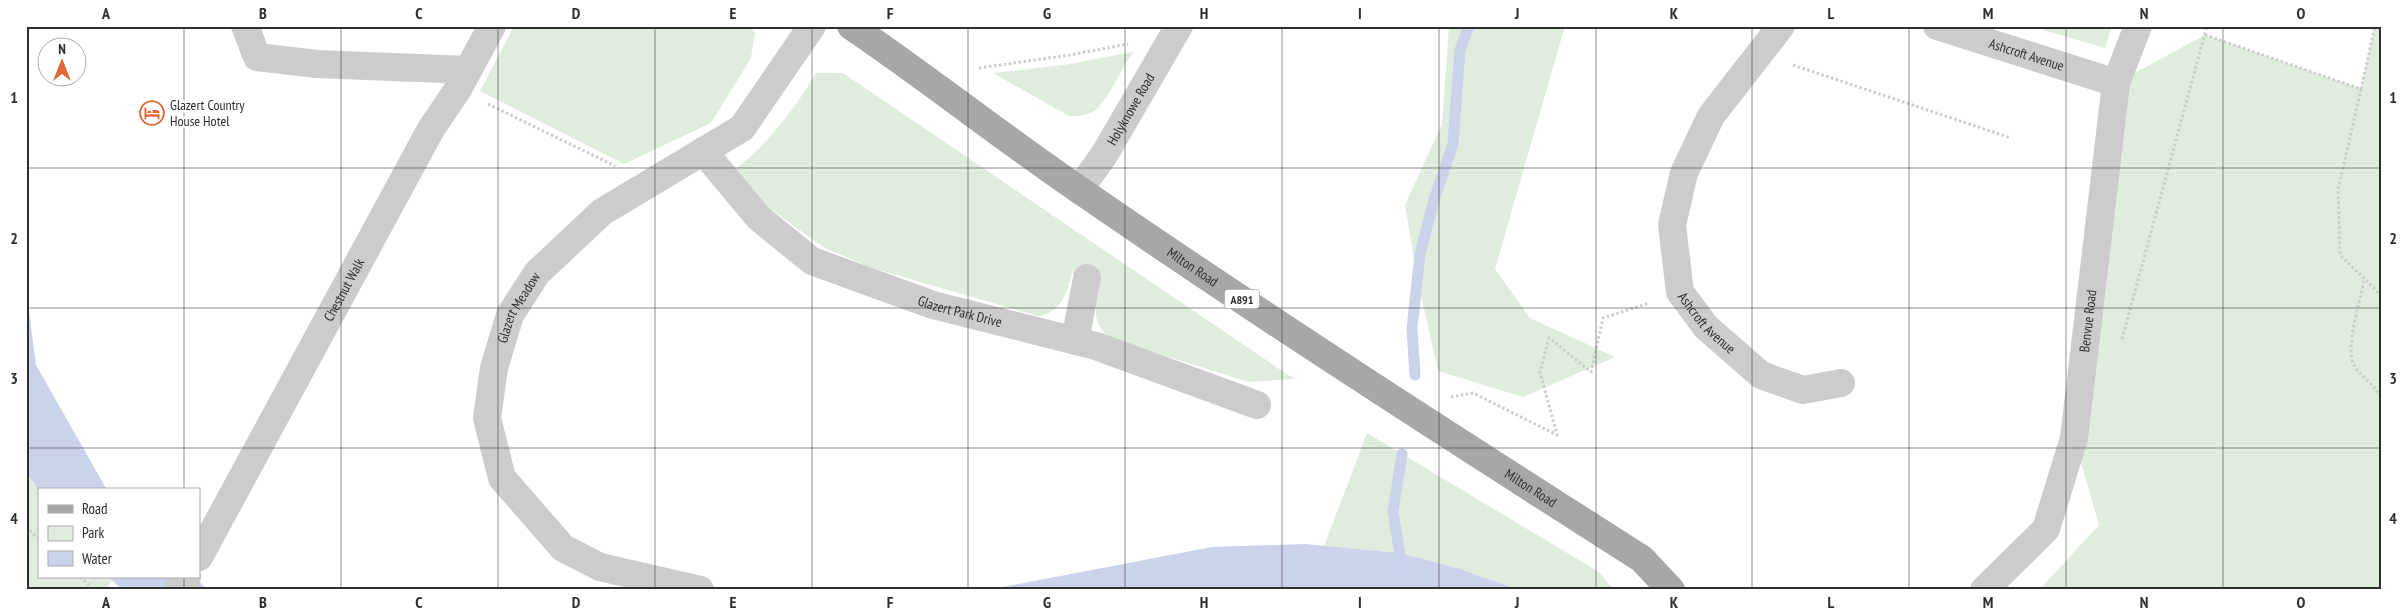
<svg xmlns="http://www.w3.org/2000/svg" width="2407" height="616" viewBox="0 0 2407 616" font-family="'PT Sans Narrow',sans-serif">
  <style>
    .green { fill: #e0ecde }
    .water { fill: #cbd3eb }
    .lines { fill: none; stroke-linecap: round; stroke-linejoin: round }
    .stream { stroke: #cbd3eb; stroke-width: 11 }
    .path { stroke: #ccc; stroke-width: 3; stroke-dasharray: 2.5 2.5; stroke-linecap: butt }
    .minor { stroke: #ccc; stroke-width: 28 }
    .major { stroke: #a7a7a7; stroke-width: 28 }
    .grid { fill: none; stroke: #2f2f2f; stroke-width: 1; stroke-opacity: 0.55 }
    .labels { text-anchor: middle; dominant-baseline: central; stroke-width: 5; stroke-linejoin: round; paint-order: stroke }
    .shield { fill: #fff; stroke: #6d6d6d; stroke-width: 1 }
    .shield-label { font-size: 12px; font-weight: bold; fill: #2f2f2f }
    .street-label { font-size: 14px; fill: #2f2f2f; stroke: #fff }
    .poi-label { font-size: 14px; fill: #2f2f2f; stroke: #fff; text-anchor: start }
    .neatline { fill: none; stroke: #2f2f2f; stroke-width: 2 }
    .grid-label { font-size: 16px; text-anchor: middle; font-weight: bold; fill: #2f2f2f }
  </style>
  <rect width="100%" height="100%" fill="#fff"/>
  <g class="green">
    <path d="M514,26h233l8,6 -4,26 -40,65 -87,41 -144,-73z"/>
    <path d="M1449,26h116l-70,243 35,49 85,39 -92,40 -85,-26 -21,-94 -12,-72 37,-81z"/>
    <path d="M2045,26h67l-7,22 -62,-18z"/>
    <path d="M2375,26h6v564h-342l60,-65 -25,-87 42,-355 89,-48 156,54z"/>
    <path d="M1133,52c-10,15 -23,42 -34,55 -8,8 -19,9 -30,9l-76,-43 71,-8z"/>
    <path d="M816,73h27l451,306 -45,3 -138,-43c-24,-20 -13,-35 -10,-60l-29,-6c-5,20 -11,40 -34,43l-166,-48 -49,-21 -51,-37 -31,-26 -6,-14c33,-27 60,-61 81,-97z"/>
    <path d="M1367,433l232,139 15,18h-94l-63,-22 -57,-15 -76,-7z"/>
    <path d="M26,472l13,18v87h69l4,4 -7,9h-79z"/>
  </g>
  <g class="water">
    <path d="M26,288l10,77 71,125h-68l-13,-18z"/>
    <path d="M1305,544l95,9 57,15 63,22h-533l225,-43z"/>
    <path d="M108,577h88l11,13h-84z"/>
  </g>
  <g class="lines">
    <g class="stream">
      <path d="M1415,375l-3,-46 8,-75 14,-54 19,-56 7,-94 9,-24"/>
      <path d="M1402,454l-9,57 9,57"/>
    </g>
    <g class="path">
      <path d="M2205,35l156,54 14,-63"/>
      <path d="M1793,65l218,73"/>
      <path d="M979,68l91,-13 58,-11"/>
      <path d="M2361,89l-23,101 2,65 41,40"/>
      <path d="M488,104l127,62"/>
      <path d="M2364,281c-4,21 -19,65 -10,84 5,10 20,18 27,33"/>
      <path d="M2122,339l85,-313"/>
      <path d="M1451,397l22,-4 84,42 -17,-63 9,-34 42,34 12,-54 46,-15"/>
      <path d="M26,527l13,12"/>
      <path d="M80,577l14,13"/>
    </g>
    <g class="minor">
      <path d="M245,26l12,31 60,7 151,6"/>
      <path id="s1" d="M1781,26l-70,90 -27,57 -12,52 8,67 26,35 55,48 42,15 38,-7"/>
      <path id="s2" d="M1937,26l179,57"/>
      <path id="s3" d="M703,151l56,67 53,43 121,44 163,41 161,59"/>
      <path id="s4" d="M1079,190l25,-35 75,-129"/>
      <path d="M1075,341l12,-63"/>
      <path id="s5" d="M199,557l232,-428 27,-40 34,-63"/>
      <path d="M178,590l9,-13"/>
      <path id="s6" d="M700,590l-100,-23 -37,-19 -61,-70 -15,-60 7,-50 16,-53 27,-42 65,-61 140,-84 70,-102"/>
      <path id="s7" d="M1984,590l62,-61 28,-91 42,-355 22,-57"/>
    </g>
    <path class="major" id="s8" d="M851,26c78,53 152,112 230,165 184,127 373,248 561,368l29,31"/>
  </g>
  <path class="grid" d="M184,26v464M341,26v564M498,26v564M655,26v564M812,26v564M968,26v564M1125,26v564M1282,26v564M1439,26v564M1596,26v564M1752,26v564M1909,26v564M2066,26v564M2223,26v564M26,168h2355M26,308h2355M26,448h2355M184,577v13"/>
  <defs>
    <g id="hotel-ring" transform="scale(1.25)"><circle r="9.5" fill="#fff" stroke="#df6939" stroke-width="1.5"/><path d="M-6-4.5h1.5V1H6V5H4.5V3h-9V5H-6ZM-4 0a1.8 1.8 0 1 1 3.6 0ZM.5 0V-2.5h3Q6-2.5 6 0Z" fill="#df6939"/></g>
  </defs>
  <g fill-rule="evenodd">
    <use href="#hotel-ring" x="152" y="113"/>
  </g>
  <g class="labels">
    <rect class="shield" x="1224.5" y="289.5" width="35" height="19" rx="4"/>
    <g class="shield-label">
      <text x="1242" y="299">A891</text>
    </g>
    <g class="street-label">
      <text stroke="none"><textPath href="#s2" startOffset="94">Ashcroft Avenue</textPath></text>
      <text stroke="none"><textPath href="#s4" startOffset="96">Holyknowe Road</textPath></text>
      <text stroke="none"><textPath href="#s8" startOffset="418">Milton Road</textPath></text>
      <text stroke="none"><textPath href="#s5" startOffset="304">Chestnut Walk</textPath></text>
      <text stroke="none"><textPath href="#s6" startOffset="415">Glazert Meadow</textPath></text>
      <text stroke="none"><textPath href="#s3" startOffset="312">Glazert Park Drive</textPath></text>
      <text stroke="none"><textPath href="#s7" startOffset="300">Benvue Road</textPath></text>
      <text stroke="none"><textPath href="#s1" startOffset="339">Ashcroft Avenue</textPath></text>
      <text stroke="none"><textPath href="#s8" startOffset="822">Milton Road</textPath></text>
    </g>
    <g class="poi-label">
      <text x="170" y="105">Glazert Country<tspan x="170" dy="16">House Hotel</tspan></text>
    </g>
  </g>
  <rect width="2407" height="616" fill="none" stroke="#ffffff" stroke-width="55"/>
  <rect x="38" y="488" width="162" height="90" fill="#ffffff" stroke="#acacac"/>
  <rect x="48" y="505" width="25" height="8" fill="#a7a7a7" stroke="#acacac"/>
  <text x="82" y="514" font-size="15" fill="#2f2f2f">Road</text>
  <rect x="48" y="526" width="25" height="15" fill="#e0ecde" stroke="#acacac"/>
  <text x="82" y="538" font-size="15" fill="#2f2f2f">Park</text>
  <rect x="48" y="551" width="25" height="15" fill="#cbd3eb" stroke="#acacac"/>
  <text x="82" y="564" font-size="15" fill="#2f2f2f">Water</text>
  <g transform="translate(62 62)"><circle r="24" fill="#ffffff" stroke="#acacac"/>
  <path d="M0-4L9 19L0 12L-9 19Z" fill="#df6939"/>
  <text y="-8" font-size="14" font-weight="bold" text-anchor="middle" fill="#2f2f2f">N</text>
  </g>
  <rect x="28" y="28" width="2352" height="560" class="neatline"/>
  <g class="grid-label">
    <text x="106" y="19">A</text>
    <text x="263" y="19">B</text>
    <text x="419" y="19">C</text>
    <text x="576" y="19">D</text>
    <text x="733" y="19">E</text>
    <text x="890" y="19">F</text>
    <text x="1047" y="19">G</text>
    <text x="1204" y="19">H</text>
    <text x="1360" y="19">I</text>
    <text x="1517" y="19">J</text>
    <text x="1674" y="19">K</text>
    <text x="1831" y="19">L</text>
    <text x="1988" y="19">M</text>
    <text x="2144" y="19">N</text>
    <text x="2301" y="19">O</text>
    <text x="14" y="103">1</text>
    <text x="2393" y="103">1</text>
    <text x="14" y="244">2</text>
    <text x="2393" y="244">2</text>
    <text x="14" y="384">3</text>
    <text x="2393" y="384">3</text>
    <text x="14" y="524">4</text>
    <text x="2393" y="524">4</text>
    <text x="106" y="608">A</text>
    <text x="263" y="608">B</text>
    <text x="419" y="608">C</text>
    <text x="576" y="608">D</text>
    <text x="733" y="608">E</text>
    <text x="890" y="608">F</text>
    <text x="1047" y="608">G</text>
    <text x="1204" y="608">H</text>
    <text x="1360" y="608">I</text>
    <text x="1517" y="608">J</text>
    <text x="1674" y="608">K</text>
    <text x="1831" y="608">L</text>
    <text x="1988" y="608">M</text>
    <text x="2144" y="608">N</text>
    <text x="2301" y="608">O</text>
  </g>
</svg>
